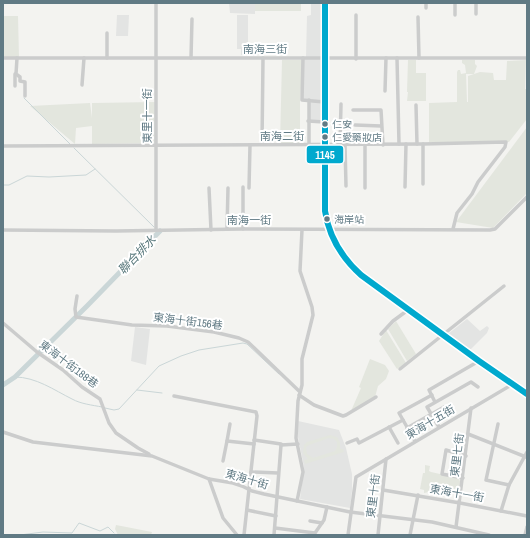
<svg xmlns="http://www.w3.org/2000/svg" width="530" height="538" viewBox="0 0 530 538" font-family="'Archivo Narrow','Noto Sans TC',sans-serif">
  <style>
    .built { fill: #e3e4e3 }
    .green { fill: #e3e6de; fill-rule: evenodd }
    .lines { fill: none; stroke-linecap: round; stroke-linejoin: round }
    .stream { stroke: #cad6d7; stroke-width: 1 }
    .river { stroke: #cad6d7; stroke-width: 5 }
    .major-casing { stroke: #ced0cf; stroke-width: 6 }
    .minor { stroke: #cbcccc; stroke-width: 3.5 }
    .major { stroke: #dfe0e0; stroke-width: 4.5 }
    .bus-1-casing { stroke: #fff; stroke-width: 9 }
    .bus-1 { stroke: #00a9ce; stroke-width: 6 }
    .bus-dot { fill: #607a84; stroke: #fff; stroke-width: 1.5 }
    .labels { text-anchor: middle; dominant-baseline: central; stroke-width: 4; stroke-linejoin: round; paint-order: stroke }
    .bus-label { font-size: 10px; fill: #607a84; stroke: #fff; text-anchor: start }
    .street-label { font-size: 11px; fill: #607a84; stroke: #fff }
    .water-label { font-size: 12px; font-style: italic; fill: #57777b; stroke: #fff }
    .line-badge { stroke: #fff; stroke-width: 1.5 }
    .badge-label { font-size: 11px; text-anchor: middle; font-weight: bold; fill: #fff }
  </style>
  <rect width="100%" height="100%" fill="#f3f3f0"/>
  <g class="built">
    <path d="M229,3h26v11l-25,-1z"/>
    <path d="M311,3h13v54h-18l1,-41 4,-1z"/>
    <path d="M117,15h12l-1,21h-12z"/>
    <path d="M237,15h11v40h-7v-6h-4z"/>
    <path d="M303,58l21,1v42l-21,-2z"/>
    <path d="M310,101l13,1 -1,19 -13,-1z"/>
    <path d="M467,319l13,12 7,-5 2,2 -2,5 -18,18 -21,-17z"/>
    <path d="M135,327l15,2 -4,36 -15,-4z"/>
    <path d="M298,421l41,9 7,18 6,26v17l-2,17 -50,-9 4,-32 -6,-30z"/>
  </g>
  <g class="green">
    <path d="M255,3h46v8h-46v3z"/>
    <path d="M3,16h15l1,41h-16z"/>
    <path d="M282,60h21l-3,41v44l-20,-1z"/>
    <path d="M408,60h8v13h10v28h-19l1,-9h-1z"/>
    <path d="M462,60h13v4l2,2 -3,8h-8l1,28h-3h4v-26l12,-4 13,1 1,7h12l1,-19 19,-1 -1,29h2v30l-18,23h-80v-39l28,-1v-30l1,-2h2l1,4 5,-1 -1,-8 -3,-2z"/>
    <path d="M156,102l1,41 -65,1v-18l-16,2 -1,16 -45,-38 60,-3 2,15v-15z"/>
    <path d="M527,127v66l-34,35 -37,-6z"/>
    <path d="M396,321l20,33 -9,7 -19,-32z"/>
    <path d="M386,330l20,33 -9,6 -18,-28z"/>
    <path d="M370,359l15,6 4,6 -3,8 -8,7 -3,11 -24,14 10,-23 -2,-1z"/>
    <path d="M330,435l7,2 3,5v7h3l1,3 -39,12 -1,-4 4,-1 -5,-6 1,-8 3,-3zM329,438l5,1 3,3v5l-2,4 -22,7 -6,-4 -1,-7 3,-2z"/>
    <path d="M425,465l5,1 -1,5 2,1 27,6 2,3 -1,9c-8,-1 -16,-4 -20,4h-3l1,-3 -6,-1 -2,2 -5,1v-3l-4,-1 3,-16h2z"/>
    <path d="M116,525l36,7 -1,3h-33l-3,-6z"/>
  </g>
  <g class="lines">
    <g class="stream">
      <path d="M24,98l46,46"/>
      <path d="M74,148l80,79"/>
      <path d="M3,185h6l18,-9 22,1 37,-2 9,-6"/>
      <path d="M15,377c21,0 39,13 57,22 9,5 20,6 30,8"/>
      <path d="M137,390l25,3"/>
      <path d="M105,408l9,2 5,-1 40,-43 22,-10 18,-6 44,-7 4,1 32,30"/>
      <path d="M20,535l23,-3 29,1 7,-10 21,8 8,-4 6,6"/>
    </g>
    <path class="river" d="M3,385l12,-8 72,-71 73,-75"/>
    <g class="major-casing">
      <path id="major" d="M325,3v208c3,26 16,47 36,64l118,86 48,33"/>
    </g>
    <g class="minor">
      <path d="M156,3v227"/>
      <path d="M426,8v-5"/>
      <path d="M476,14v-11"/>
      <path d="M455,15v-12"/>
      <path d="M418,17l1,41"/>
      <path d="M107,33v25"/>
      <path d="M3,58h524"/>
      <path d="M17,58l-1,16 4,3v4l5,1v14"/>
      <path d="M191,58l1,-39"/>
      <path d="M303,58l-1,42 22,2"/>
      <path d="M397,58l2,86"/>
      <path d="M356,59v-44"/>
      <path d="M82,85l2,-27"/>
      <path d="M15,86v-12"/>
      <path d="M385,91l1,-33"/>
      <path d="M309,100v45"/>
      <path d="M416,105l1,39"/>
      <path d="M353,110h28l2,35"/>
      <path d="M308,121l16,1"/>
      <path d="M355,125l26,1"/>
      <path d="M262,144l1,-86"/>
      <path d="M340,145l1,-41"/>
      <path d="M345,145l1,41"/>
      <path d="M3,146l420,-2 83,-2 -1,5 -27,35 -6,12 -15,19 -4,16"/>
      <path d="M423,184v-40"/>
      <path d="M405,187l1,-43"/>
      <path d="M209,188l2,42"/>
      <path d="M249,188l1,-43"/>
      <path d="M365,188v-43"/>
      <path d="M227,229l1,-41"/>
      <path d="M243,229v-42"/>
      <path d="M3,230l113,1 127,-2 247,1 5,-1 32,-32"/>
      <path d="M77,296l-2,13 1,8 56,8 35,1 47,6 25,6 9,4 51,49"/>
      <path d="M3,323l34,29 26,18 19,17 18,12 9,24 7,10 22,15 11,6"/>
      <path d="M381,334l12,-13 15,-11"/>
      <path d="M400,369l104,-83"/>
      <path d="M299,395l15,10 29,11 3,-1 30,-18"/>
      <path d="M174,396l82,16 1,4 -13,119"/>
      <path d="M435,402l-6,-12 50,-29"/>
      <path d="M230,424l-3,17 27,3"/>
      <path d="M498,424l-12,56 23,5"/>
      <path d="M389,427l9,16"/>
      <path d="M439,427l-12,-20 44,-25 7,5"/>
      <path d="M407,428l37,-21"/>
      <path d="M3,432l30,10 119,14 57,23 24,4 9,3 10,5 12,3 86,18 82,10 57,13"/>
      <path d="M468,434l58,23"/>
      <path d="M254,440l27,4v1l17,-1"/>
      <path d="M415,441l-16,-28 33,-18"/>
      <path d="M347,443l10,-4 2,4 44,-23"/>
      <path d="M223,461l4,-20"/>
      <path d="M251,472l27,1"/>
      <path d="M463,478l-21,-4 4,-24 20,6"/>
      <path d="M209,479l14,39 14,17"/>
      <path d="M383,490l77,13 67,13"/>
      <path d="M297,501l6,-29 -7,-34 2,-37 4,-16v-26l11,-44 -1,-8 -12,-36 2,-41"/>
      <path d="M247,510l29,6"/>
      <path d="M501,511l8,-26 18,-33"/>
      <path d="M310,521l12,2"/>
      <path d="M456,527l15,-119"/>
      <path d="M275,528l40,5 9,-13 3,-13"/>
      <path d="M274,535l7,-90"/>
      <path d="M348,535l8,-58 157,-93"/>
      <path d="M378,535l8,-76"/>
      <path d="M410,535l8,-40"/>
      <path d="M525,535l2,-8"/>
    </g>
    <use href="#major" class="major"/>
    <g class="bus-1-casing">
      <path id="bus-1" d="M325,3v208c4,26 16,46 36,64l118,86 48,33"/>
    </g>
    <use href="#bus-1" class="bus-1"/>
  </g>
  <g class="bus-dot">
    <circle cx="325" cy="124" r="3.5"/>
    <circle cx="325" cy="137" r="3.5"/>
    <circle cx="327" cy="219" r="3.5"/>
  </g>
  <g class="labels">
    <g class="bus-label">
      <text x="332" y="124">仁安</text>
      <text x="332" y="137">仁愛藥妝店</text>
      <text x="334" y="219">海岸站</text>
    </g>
    <g class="street-label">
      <text x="265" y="49">南海三街</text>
      <text transform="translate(147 116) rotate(-90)">東里十一街</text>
      <text x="282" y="136">南海二街</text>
      <text x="249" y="220">南海一街</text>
      <text transform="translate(188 321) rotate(7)">東海十街156巷</text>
      <text transform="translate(69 364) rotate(37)">東海十街188巷</text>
      <text transform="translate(430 422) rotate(-31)">東海十五街</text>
      <text transform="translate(457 455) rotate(-83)">東里七街</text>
      <text transform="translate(247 479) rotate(16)">東海十街</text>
      <text transform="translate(457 493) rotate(10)">東海十一街</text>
      <text transform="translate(373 496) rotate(-83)">東里十街</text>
    </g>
    <g class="water-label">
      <text transform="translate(137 255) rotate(-46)">聯合排水</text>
    </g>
  </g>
  <rect class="line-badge" x="306" y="145" width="38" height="19" rx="4" fill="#00a9ce"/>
  <g class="badge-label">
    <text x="325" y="159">1145</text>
  </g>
  <rect width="530" height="538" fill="none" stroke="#607a84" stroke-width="8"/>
</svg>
